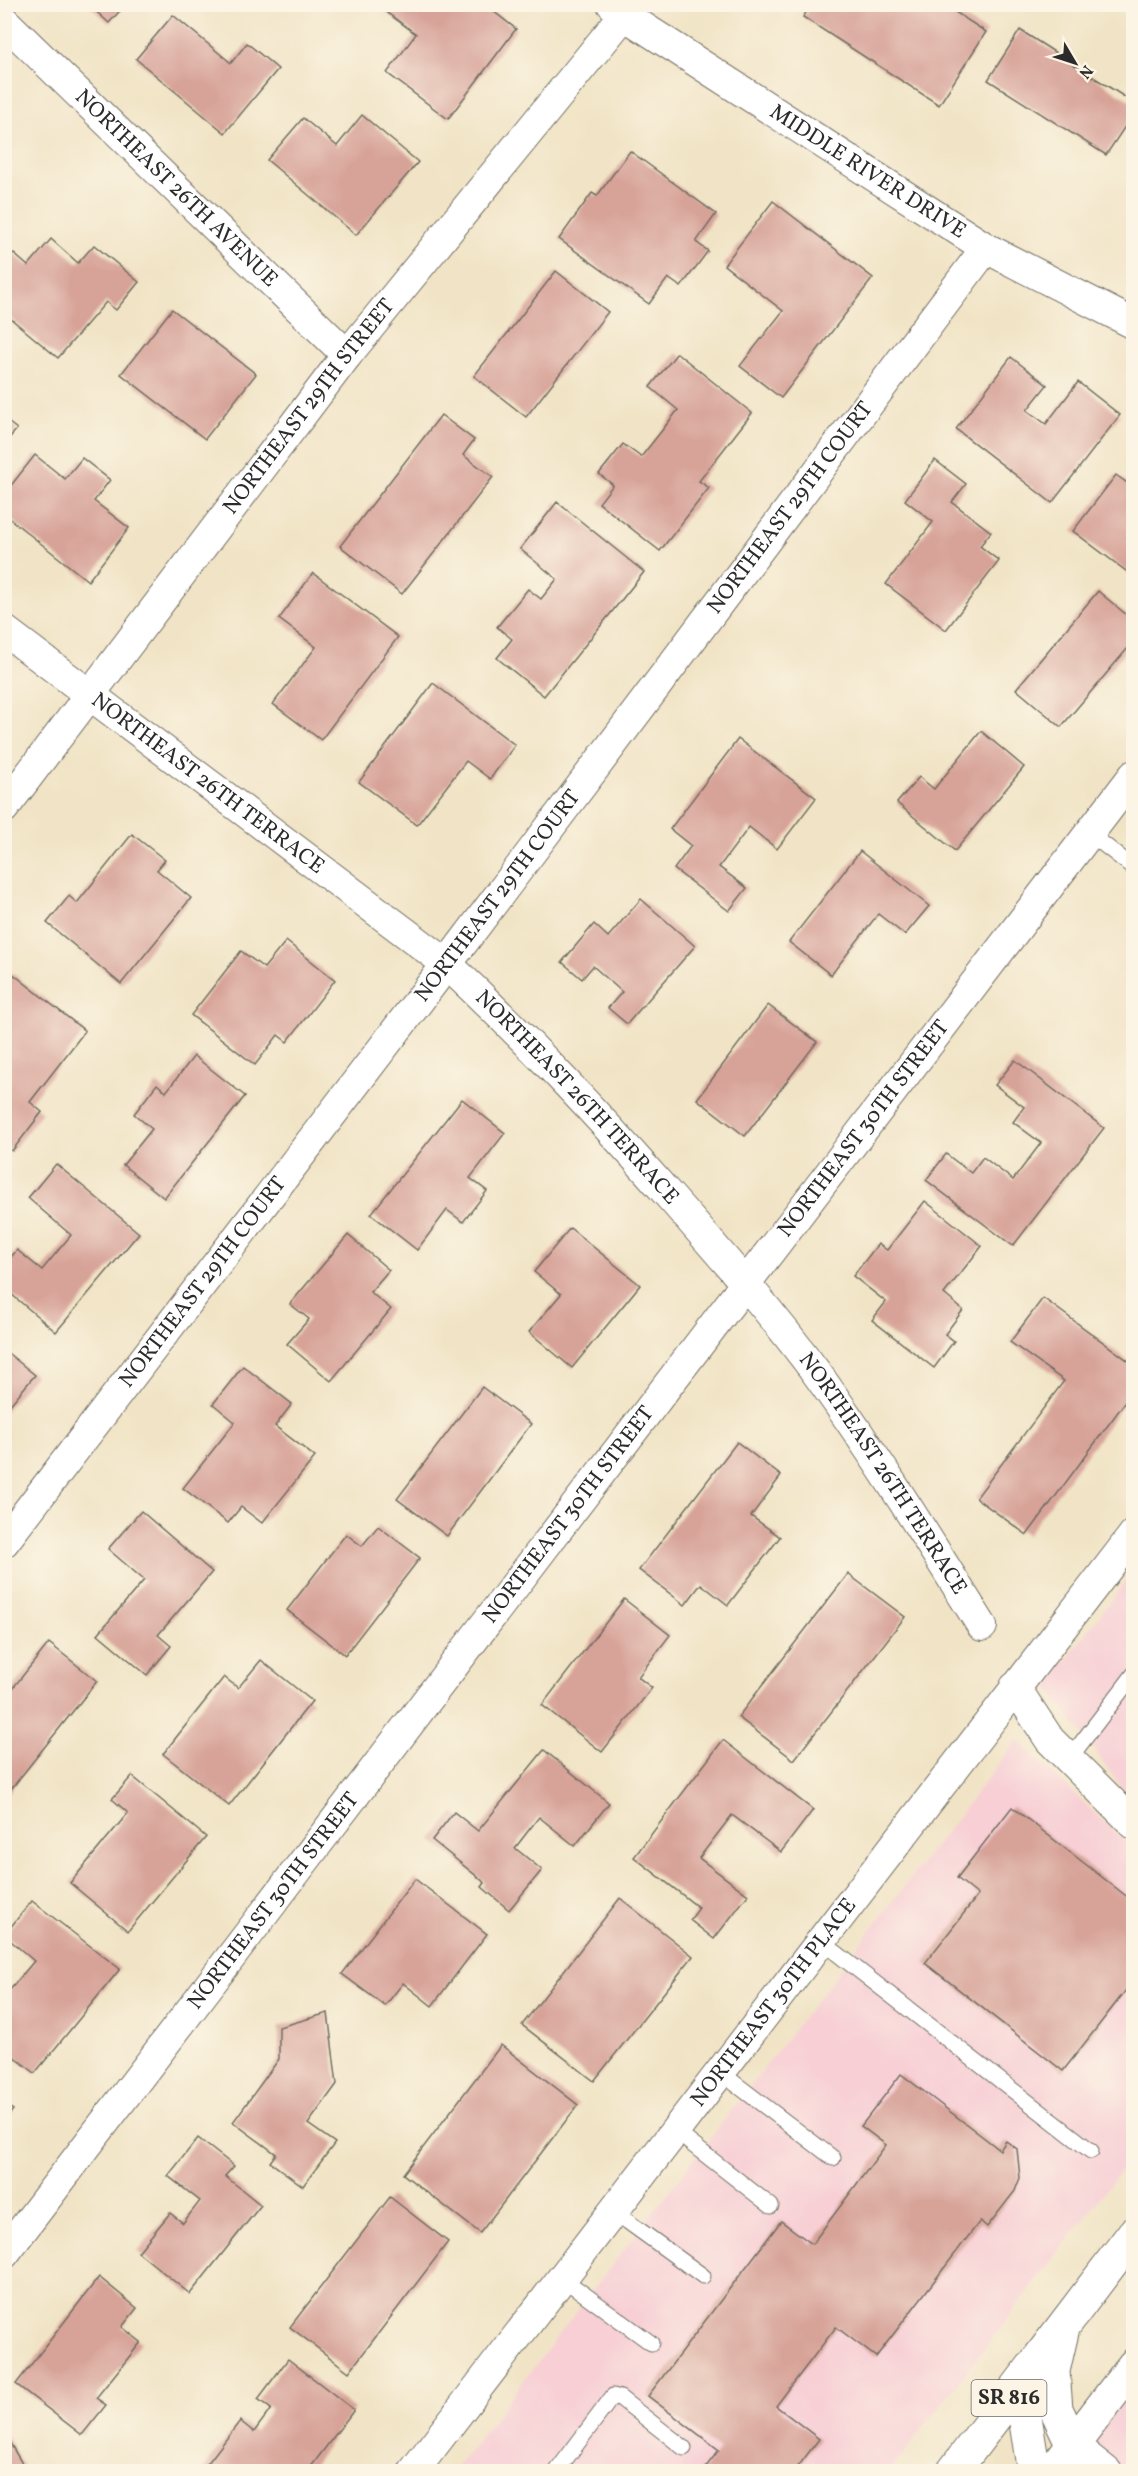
<svg xmlns="http://www.w3.org/2000/svg" width="1138" height="2476" viewBox="0 0 1138 2476" font-family="Vollkorn,serif">
  <style>
    .built { fill: #f7cfd5 }
    .building { fill: #d7a298 }
    .lines { fill: none; stroke-linecap: round; stroke-linejoin: round }
    .service-casing { stroke: #706c61; stroke-width: 17 }
    .minor-casing { stroke: #706c61; stroke-width: 32 }
    .primary-casing { stroke: #706c61; stroke-width: 35 }
    .service { stroke: #fff; stroke-width: 15 }
    .minor { stroke: #fff; stroke-width: 30 }
    .primary { stroke: #fff; stroke-width: 33 }
    .labels { text-anchor: middle; dominant-baseline: central; stroke-width: 4.5; stroke-linejoin: round; paint-order: stroke }
    .shield { fill: #fcf5e5; stroke: #6a6863; stroke-width: 1.5 }
    .shield-label { font-size: 21px; font-weight: bold; fill: #2b2b2b }
    .street-label { font-size: 22px; fill: #2b2b2b; stroke: #fcf5e5 }
  </style>
  <rect width="100%" height="100%" fill="#fcf5e5"/>
  <filter id="ink" filterUnits="userSpaceOnUse"><feTurbulence type="fractalNoise" baseFrequency=".0167" numOctaves="2"/><feDisplacementMap in="SourceGraphic" scale="12" xChannelSelector="R" yChannelSelector="G"/><feConvolveMatrix kernelMatrix="1 2 1 2 8 2 1 2 1" color-interpolation-filters="sRGB"/></filter>
  <filter id="wash" filterUnits="userSpaceOnUse"><feTurbulence type="fractalNoise" baseFrequency=".008" numOctaves="4" result="noise"/><feDisplacementMap in="SourceGraphic" scale="24" xChannelSelector="R" yChannelSelector="G"/><feGaussianBlur stdDeviation="1.35" result="paint"/><feColorMatrix in="noise" values="0 0 0 0 0 0 0 0 0 0 0 0 0 0 0 0 0 1.4 0 .05"/><feComposite in="paint" operator="in"/></filter>
  <g filter="url(#wash)">
    <rect width="100%" height="100%" fill="#f1e4c6"/>
    <g class="built">
      <path d="M1133,1571v226l-11,-9 -75,-102z"/>
      <path d="M1017,1740l116,109v306l-243,316 -437,1z"/>
      <path d="M1133,2385v86h-64z"/>
    </g>
    <g id="blocks">
      <g class="building">
        <path d="M88,4h38l-17,19z"/>
        <path d="M385,4h99l32,25 -68,90 -61,-46 29,-39 -34,-25z"/>
        <path d="M812,4h131l43,28 -47,73 -136,-88z"/>
        <path d="M173,15l58,48 16,-20 31,26 -53,64 -89,-74z"/>
        <path d="M1020,30l114,73v10l-28,42 -118,-75z"/>
        <path d="M362,115l56,47 -62,73 -89,-75 36,-42 34,28z"/>
        <path d="M630,151l86,63 -20,28 12,9 -27,36 -13,-9 -19,26 -90,-65 33,-46 5,3z"/>
        <path d="M773,201l100,77 -92,120 -41,-32 43,-55 -59,-46z"/>
        <path d="M51,239l27,24 16,-18 45,37 -23,28 -10,-8 -48,56 -54,-45v-49l9,-11 15,13z"/>
        <path d="M556,271l52,41 -82,105 -52,-41z"/>
        <path d="M172,309l84,65 -51,65 -84,-65z"/>
        <path d="M677,353l75,60 -53,68 10,7 -49,63 -61,-48 14,-18 -14,-11 24,-30 18,13 37,-47 -28,-23z"/>
        <path d="M1011,357l36,28 -20,25 19,14 32,-42 42,33 -68,88 -96,-74z"/>
        <path d="M441,415l33,25 -11,15 30,22 -91,117 -62,-48z"/>
        <path d="M4,419l13,10 -13,15z"/>
        <path d="M35,455l30,24 17,-21 28,22 -16,21 35,27 -41,53 -83,-66v-22z"/>
        <path d="M935,460l31,24 -14,18 39,30 -11,14 19,15 -53,69 -60,-46 47,-62 -28,-22z"/>
        <path d="M1116,475l18,13v89l-61,-46z"/>
        <path d="M557,502l87,70 -100,124 -47,-38 15,-19 -15,-12 31,-38 13,10 16,-20 -37,-30z"/>
        <path d="M313,573l85,64 -77,103 -48,-36 43,-57 -37,-28z"/>
        <path d="M1098,591l36,30v20l-73,86 -45,-38z"/>
        <path d="M433,683l82,62 -25,34 -24,-18 -49,64 -58,-43z"/>
        <path d="M981,731l43,36 -69,84 -58,-48 22,-26 15,12z"/>
        <path d="M738,739l78,59 -39,51 -28,-22 -30,40 28,21 -18,23 -55,-42 17,-23 -21,-17z"/>
        <path d="M132,834l33,26 -8,10 34,28 -70,86 -74,-61 22,-27 8,7z"/>
        <path d="M860,851l69,55 -24,29 -27,-21 -47,61 -42,-33z"/>
        <path d="M641,899l54,47 -68,78 -19,-16 14,-16 -29,-26 -11,13 -20,-17 32,-38 14,13z"/>
        <path d="M286,941l49,39 -48,62 -9,-7 -23,30 -64,-50 50,-64 23,17z"/>
        <path d="M12,973l73,58 -55,71 12,10 -30,39 -8,-6v-104l6,-7 -6,-4v-48z"/>
        <path d="M768,1005l49,37 -72,94 -48,-37z"/>
        <path d="M194,1056l51,40 -81,102 -41,-33 29,-36 -18,-15 23,-30 9,8z"/>
        <path d="M1015,1060l89,68 -91,118 -87,-66 20,-26 25,19 12,-16 30,23 28,-37 -28,-21 11,-15 -29,-22z"/>
        <path d="M462,1099l43,34 -35,45 17,13 -24,31 -16,-12 -30,40 -46,-36z"/>
        <path d="M56,1164l83,69 -83,99 -52,-44v-23l13,-15 25,20 29,-35 -43,-37z"/>
        <path d="M925,1201l57,45 -38,48 19,16 -18,24 9,7 -20,27 -62,-48 14,-18 -33,-26 25,-32 9,6z"/>
        <path d="M570,1228l70,57 -68,83 -43,-36 32,-38 -27,-22z"/>
        <path d="M348,1235l41,35 -19,22 21,17 -60,72 -44,-37 22,-25 -19,-15z"/>
        <path d="M1043,1298l91,67v25l-107,145 -51,-37 88,-117 -54,-39z"/>
        <path d="M4,1350l31,25 -31,37z"/>
        <path d="M243,1366l49,38 -17,22 40,31 -53,66 -21,-16 -13,16 -45,-35 52,-66 -22,-18z"/>
        <path d="M482,1387l49,37 -84,112 -50,-37z"/>
        <path d="M737,1442l44,34 -30,40 29,21 -52,68 -27,-21 -16,21 -46,-35z"/>
        <path d="M141,1511l71,61 -54,63 13,11 -24,29 -49,-41 46,-54 -36,-31z"/>
        <path d="M378,1526l42,32 -75,97 -58,-45 59,-76 16,12z"/>
        <path d="M848,1574l57,43 -111,143 -56,-43z"/>
        <path d="M624,1599l46,36 -32,42 14,11 -50,64 -60,-47z"/>
        <path d="M49,1643l48,38 -93,117v-99z"/>
        <path d="M261,1660l51,41 -83,105 -66,-52 61,-77 14,11z"/>
        <path d="M723,1740l90,70 -32,42 -49,-37 -33,43 49,37 -34,44 -24,-19 9,-12 -65,-51z"/>
        <path d="M544,1750l65,53 -34,43 -36,-29 -24,31 27,22 -33,40 -27,-23 3,-4 -53,-43 22,-28 24,19z"/>
        <path d="M132,1776l74,61 -78,94 -58,-48 58,-70 -16,-14z"/>
        <path d="M1012,1807l122,95v78l-71,91 -138,-108 53,-68 -21,-17z"/>
        <path d="M415,1879l72,55 -55,72 -29,-23 -18,23 -43,-32z"/>
        <path d="M620,1898l73,58 -99,125 -72,-56z"/>
        <path d="M32,1901l88,68 -85,104 -31,-24v-52l30,-36 -30,-26z"/>
        <path d="M328,2013l9,71 -29,40 27,19 -32,43 -33,-24 6,-8 -43,-32 46,-63v-32z"/>
        <path d="M501,2045l77,60 -98,128 -77,-59z"/>
        <path d="M901,2074l99,76 6,-9 11,8 3,29 -5,13 -28,36 -7,-6 -104,136 -40,-30 -60,79 43,33 -25,33h-92l17,-22 -71,-54 133,-175 31,23 74,-99 -25,-19z"/>
        <path d="M4,2104l9,6 -9,11z"/>
        <path d="M198,2138l36,28 -9,10 36,29 -71,89 -52,-42 32,-39 13,10 17,-22 -32,-25z"/>
        <path d="M390,2197l58,45 -99,130 -59,-45z"/>
        <path d="M99,2277l38,31 -15,19 19,15 -45,56 10,7 -24,30 -66,-51z"/>
        <path d="M288,2359l66,51 -47,62h-106l39,-51 14,11 17,-23 -13,-10z"/>
        <path d="M4,2433l23,39h-23z"/>
      </g>
    </g>
  </g>
  <g filter="url(#ink)">
    <use href="#blocks" fill-opacity="0" stroke="#706c61" stroke-width="1.5"/>
    <g class="lines">
      <g class="service-casing">
        <g id="service">
          <path d="M1089,833l45,35"/>
          <path d="M1069,1759l65,-85"/>
          <path d="M821,1941l270,210"/>
          <path d="M720,2072l113,86"/>
          <path d="M675,2131l96,75"/>
          <path d="M613,2211l90,65"/>
          <path d="M562,2278l89,65"/>
          <path d="M556,2472l57,-76 7,2 64,50"/>
        </g>
      </g>
      <g class="minor-casing">
        <g id="minor">
          <path id="s1" d="M612,4l12,11 362,233 148,76"/>
          <path id="s2" d="M4,21l343,334"/>
          <path id="s3" d="M4,630l443,334c80,75 154,154 226,236 50,57 100,114 145,175 58,81 111,166 164,251"/>
          <path id="s4" d="M4,808l343,-453 277,-340"/>
          <path id="s5" d="M4,1542l443,-578 539,-716"/>
          <path d="M1015,1687l35,53 84,84"/>
          <path id="s6" d="M4,2254l1130,-1479"/>
          <path d="M1073,2445l34,27"/>
          <path id="s7" d="M413,2472l721,-938"/>
        </g>
      </g>
      <g class="primary-casing">
        <g id="primary">
          <path d="M1062,2332l-9,39 3,38 17,36"/>
          <path d="M1011,2395l14,22 9,55"/>
          <path d="M953,2472l181,-239"/>
          <path d="M1052,2472l82,-107"/>
        </g>
      </g>
      <use href="#service" class="service"/>
      <use href="#minor" class="minor"/>
      <use href="#primary" class="primary"/>
    </g>
  </g>
  <g class="labels">
    <rect class="shield" x="971.5" y="2380" width="75" height="36" rx="4.5"/>
    <g class="shield-label">
      <text x="1009" y="2398">SR 816</text>
    </g>
    <g class="street-label">
      <text stroke="none"><textPath href="#s1" startOffset="306">MIDDLE RIVER DRIVE</textPath></text>
      <text stroke="none"><textPath href="#s2" startOffset="240">NORTHEAST 26TH AVENUE</textPath></text>
      <text stroke="none"><textPath href="#s4" startOffset="504">NORTHEAST 29TH STREET</textPath></text>
      <text stroke="none"><textPath href="#s5" startOffset="1299">NORTHEAST 29TH COURT</textPath></text>
      <text stroke="none"><textPath href="#s3" startOffset="255">NORTHEAST 26TH TERRACE</textPath></text>
      <text stroke="none"><textPath href="#s5" startOffset="813">NORTHEAST 29TH COURT</textPath></text>
      <text stroke="none"><textPath href="#s3" startOffset="741">NORTHEAST 26TH TERRACE</textPath></text>
      <text stroke="none"><textPath href="#s6" startOffset="1416">NORTHEAST 30TH STREET</textPath></text>
      <text stroke="none"><textPath href="#s5" startOffset="327">NORTHEAST 29TH COURT</textPath></text>
      <text stroke="none"><textPath href="#s3" startOffset="1227">NORTHEAST 26TH TERRACE</textPath></text>
      <text stroke="none"><textPath href="#s6" startOffset="930">NORTHEAST 30TH STREET</textPath></text>
      <text stroke="none"><textPath href="#s6" startOffset="444">NORTHEAST 30TH STREET</textPath></text>
      <text stroke="none"><textPath href="#s7" startOffset="592">NORTHEAST 30TH PLACE</textPath></text>
    </g>
  </g>
  <rect width="1138" height="2476" fill="none" stroke="#fcf5e5" stroke-width="24"/>
  <g transform="translate(1075 63) rotate(129)" stroke="#fcf5e5" stroke-width="4.5" paint-order="stroke">
  <path d="M0-4.5L10 22L0 15L-10 22Z" fill="#2b2b2b"/>
  <text y="-9" font-size="16" font-weight="bold" text-anchor="middle" fill="#2b2b2b">N</text>
  </g>
</svg>
